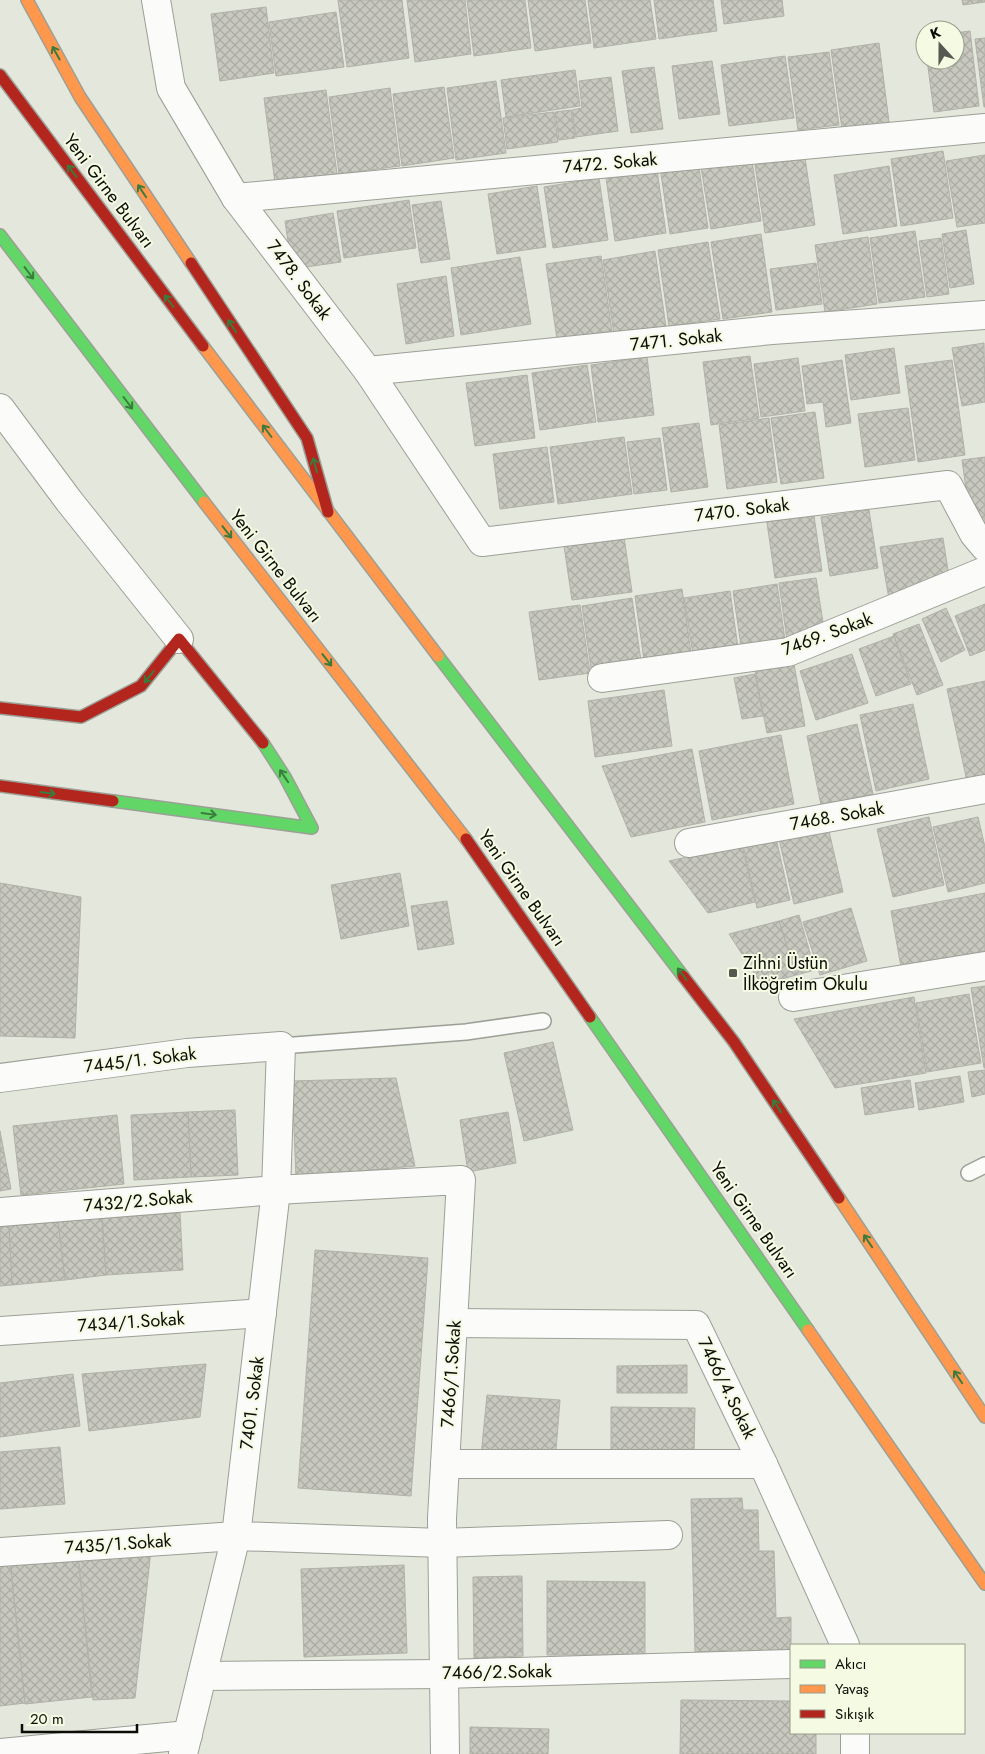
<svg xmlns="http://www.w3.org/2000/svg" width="985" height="1754" viewBox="0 0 985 1754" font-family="Jost,sans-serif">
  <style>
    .building { fill: url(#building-cross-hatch); stroke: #b0b1a7 }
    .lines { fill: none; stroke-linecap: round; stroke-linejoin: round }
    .lane-casing { stroke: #9c9f96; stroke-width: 18 }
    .street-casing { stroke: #9c9f96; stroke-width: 30 }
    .fast-casing { stroke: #9c9f96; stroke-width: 14 }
    .slow-casing { stroke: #9c9f96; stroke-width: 14 }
    .jam-casing { stroke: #9c9f96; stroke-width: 14 }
    .lane { stroke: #fbfbfa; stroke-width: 15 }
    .street { stroke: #fbfbfa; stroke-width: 28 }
    .fast { stroke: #63d668; stroke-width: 11 }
    .slow { stroke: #ff974d; stroke-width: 11 }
    .jam { stroke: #b3261e; stroke-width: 11 }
    .oneway { stroke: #3b7b3c }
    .poi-dot { fill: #575951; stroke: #f5fae3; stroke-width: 2 }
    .labels { text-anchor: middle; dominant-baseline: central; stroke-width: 4; stroke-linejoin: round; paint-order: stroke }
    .street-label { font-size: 18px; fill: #0b0c06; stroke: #f5fae3 }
    .poi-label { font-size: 18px; fill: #0b0c06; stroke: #f5fae3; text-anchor: start }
  </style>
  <defs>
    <pattern id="building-cross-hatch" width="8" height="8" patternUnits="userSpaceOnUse" patternTransform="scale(1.25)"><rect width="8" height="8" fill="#c8c8bf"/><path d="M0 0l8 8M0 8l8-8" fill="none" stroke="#aaaba3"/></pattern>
  </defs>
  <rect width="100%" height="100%" fill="#e4e7db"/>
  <g class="building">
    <path d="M338,0h64l7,58 -62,9z"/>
    <path d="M407,0h58l6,54 -56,8z"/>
    <path d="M467,0h58l6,48 -57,8z"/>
    <path d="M528,0h57l6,43 -56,8z"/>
    <path d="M588,0h62l6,39 -62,9z"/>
    <path d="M654,0h59l4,31 -58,8z"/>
    <path d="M721,0h61l2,16 -60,8z"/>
    <path d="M962,0h23v2l-22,3z"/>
    <path d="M266,7l8,66 -54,8 -9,-67z"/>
    <path d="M336,12l8,55 -68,9 -7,-54z"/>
    <path d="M970,31l9,75 -45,6 -7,-52h28v-27z"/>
    <path d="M985,38v69h-1l-9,-68z"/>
    <path d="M879,43l11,87 -47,6 -12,-86z"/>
    <path d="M829,52l10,73 -41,5 -10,-73z"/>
    <path d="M785,56l9,62 -65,8 -8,-61z"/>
    <path d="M712,61l8,53 -41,5 -7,-53z"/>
    <path d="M654,67l9,62 -32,4 -9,-62z"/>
    <path d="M575,70l5,36 -74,11 -5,-37z"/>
    <path d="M611,77l7,54 -42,6 -4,-27 10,-2 -3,-27z"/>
    <path d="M496,81l10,72 -50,7 -9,-72z"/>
    <path d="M444,87l10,71 -52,8 -9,-72z"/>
    <path d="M390,88l10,78 -61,8 -10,-77z"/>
    <path d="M326,90l11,84 -62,9 -11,-85z"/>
    <path d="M571,110l4,28 -16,2 -4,-28z"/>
    <path d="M554,112l4,30 -51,7 -4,-31z"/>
    <path d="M943,151l10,67 -52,8 -10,-67z"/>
    <path d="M751,154l10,67 -50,8 -11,-68z"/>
    <path d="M697,155l11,73 -38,6 -11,-73z"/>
    <path d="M985,155v68l-28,4 -11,-66z"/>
    <path d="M805,158l10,67 -50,8 -10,-68z"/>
    <path d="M656,163l10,70 -51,8 -10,-70z"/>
    <path d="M889,166l8,60 -54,8 -9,-59z"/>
    <path d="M599,178l9,62 -55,8 -9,-61z"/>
    <path d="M537,186l9,61 -49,7 -9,-60z"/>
    <path d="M409,200l7,48 -72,10 -7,-47z"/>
    <path d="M441,201l9,58 -29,4 -9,-58z"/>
    <path d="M333,213l8,49 -49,7 -7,-48z"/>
    <path d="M966,230l8,54 -24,4 -8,-54z"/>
    <path d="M915,231l10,66 -46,6 -9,-65z"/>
    <path d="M761,234l11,78 -49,7 -12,-77z"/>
    <path d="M868,237l9,67 -52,8 -10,-67z"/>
    <path d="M941,238l8,56 -22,3 -8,-56z"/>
    <path d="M708,242l12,77 -51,7 -11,-76z"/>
    <path d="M655,251l11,76 -52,7 -11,-74z"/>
    <path d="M601,256l11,75 -55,8 -11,-75z"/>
    <path d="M520,257l11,67 -70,11 -10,-67z"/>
    <path d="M816,263l6,41 -46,6 -6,-41z"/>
    <path d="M446,276l8,60 -48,8 -9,-60z"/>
    <path d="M984,343l1,59 -23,4 -10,-58z"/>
    <path d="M894,348l6,45 -49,7 -6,-45z"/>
    <path d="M750,356l9,62 -48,7 -8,-63z"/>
    <path d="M647,357l7,58 -56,7 -7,-57z"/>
    <path d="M798,358l7,53 -44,6 -7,-53z"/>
    <path d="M842,360l9,63 -25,4 -3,-25 -16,2 -5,-38z"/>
    <path d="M952,360l13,95 -47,7 -13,-96z"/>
    <path d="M587,365l9,57 -56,8 -8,-57z"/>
    <path d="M527,375l8,63 -60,8 -9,-63z"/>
    <path d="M908,408l7,52 -50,7 -7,-53z"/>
    <path d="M815,412l9,66 -43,6 -10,-66z"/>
    <path d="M769,418l8,64 -50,7 -8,-64z"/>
    <path d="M699,423l9,64 -37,5 -9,-64z"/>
    <path d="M624,437l8,57 -74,10 -8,-57z"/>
    <path d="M660,438l7,52 -33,4 -7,-52z"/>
    <path d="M547,447l7,55 -54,7 -7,-55z"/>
    <path d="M985,457v66l-14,2 -9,-65z"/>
    <path d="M813,509l9,62 -47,7 -9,-62z"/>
    <path d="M869,510l9,58 -48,8 -9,-59z"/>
    <path d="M624,537l8,55 -60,8 -8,-54z"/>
    <path d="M943,538l6,39 -60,22 -9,-52z"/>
    <path d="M816,578l9,57 -38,5 -8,-57z"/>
    <path d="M777,584l9,63 -44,6 -9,-62z"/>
    <path d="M682,589l9,64 -47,7 -9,-64z"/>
    <path d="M730,591l9,64 -45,6 -10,-63z"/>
    <path d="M632,598l9,63 -50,7 -9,-62z"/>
    <path d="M985,604v46l-15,6 -15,-40z"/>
    <path d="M580,605l10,68 -51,7 -10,-68z"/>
    <path d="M946,608l19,42 -24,12 -19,-43z"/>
    <path d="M919,624l24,61 -26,10 -24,-61z"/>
    <path d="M894,636l17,48 -35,12 -17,-47z"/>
    <path d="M852,654l16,49 -52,17 -16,-49z"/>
    <path d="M794,664l11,62 -38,7 -12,-62z"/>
    <path d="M755,674l8,42 -21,3 -8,-41z"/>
    <path d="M985,681v101l-17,4 -21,-97z"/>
    <path d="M664,690l8,56 -77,11 -7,-56z"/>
    <path d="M913,704l16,75 -53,12 -16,-76z"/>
    <path d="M857,724l16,70 -52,11 -14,-69z"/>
    <path d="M781,735l13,69 -82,16 -13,-69z"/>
    <path d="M692,749l13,73 -74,15 -29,-71z"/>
    <path d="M929,817l15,68 -51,12 -16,-68z"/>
    <path d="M978,817l7,30v36l-37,9 -15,-65z"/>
    <path d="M828,827l15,65 -49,12 -15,-65z"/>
    <path d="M776,838l14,62 -33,8 -14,-63z"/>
    <path d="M742,845l13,57 -47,11 -39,-52z"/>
    <path d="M400,873l9,53 -68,13 -10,-54z"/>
    <path d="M0,883l81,14 -6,141 -75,-2z"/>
    <path d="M985,893v58l-84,16 -10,-56z"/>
    <path d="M447,901l7,43 -36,6 -7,-44z"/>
    <path d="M851,908l16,53 -47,14 -17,-53z"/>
    <path d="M799,915l16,55 -19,5 -17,-54z"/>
    <path d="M779,921l17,54 -34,10 -33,-51z"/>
    <path d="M985,986v82h-1l-13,-80z"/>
    <path d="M969,994l12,69 -54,9 -11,-69z"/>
    <path d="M914,997l12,76 -91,15 -41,-69z"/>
    <path d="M553,1042l20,88 -49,11 -20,-88z"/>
    <path d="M985,1070v24l-13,3 -4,-25z"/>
    <path d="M960,1076l4,26 -45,8 -4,-27z"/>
    <path d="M396,1078l19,88 -119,11 -4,-96z"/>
    <path d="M910,1080l4,27 -49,8 -4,-27z"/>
    <path d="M235,1110l3,65 -47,2 -3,-65z"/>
    <path d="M188,1112l3,65 -57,3 -3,-65z"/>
    <path d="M508,1112l8,51 -48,9 -8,-52z"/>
    <path d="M117,1115l7,69 -103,11 -8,-69z"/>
    <path d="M0,1131l11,58 -11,2z"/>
    <path d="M180,1213l3,57 -77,5 -4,-57z"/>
    <path d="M102,1218l4,57 -41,5 -7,-59z"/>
    <path d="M58,1221l7,59 -53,5 -3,-59z"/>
    <path d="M9,1226l3,59 -12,1v-59z"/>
    <path d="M315,1250l113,8 -17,238 -113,-8z"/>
    <path d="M206,1364l-6,53 -111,14 -7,-57z"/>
    <path d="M687,1365v28h-70v-27z"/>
    <path d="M73,1374l7,52 -80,11v-54z"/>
    <path d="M487,1395l73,5 -5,62 -74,-6z"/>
    <path d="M611,1407l84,1 -1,46h-83z"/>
    <path d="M60,1447l5,57 -65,5v-57z"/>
    <path d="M742,1498l1,12h15l1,41h15l2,67 15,-1v36l-59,2v-5l-37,2 -4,-153z"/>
    <path d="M151,1550l-16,148 -42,2 -15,-144z"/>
    <path d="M78,1556l14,141 -67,7 -15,-142z"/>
    <path d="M10,1562l15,141 -25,3v-142z"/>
    <path d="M404,1565l3,88 -103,4 -3,-88z"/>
    <path d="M522,1576l1,80 -49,2 -1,-81z"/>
    <path d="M547,1581l98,1v73h-98z"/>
    <path d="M681,1700l110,1v32h25v21h-136z"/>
    <path d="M470,1727l79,2 -1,25h-78z"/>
  </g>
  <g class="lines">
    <g class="lane-casing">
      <g id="lane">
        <path d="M281,1046l185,-14 77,-11"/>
        <path d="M969,1173l16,-8"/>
      </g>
    </g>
    <g class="street-casing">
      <g id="street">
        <path d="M156,0l15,88 65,110 132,173 114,171 466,-57 26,49 11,13"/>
        <path d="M236,198l749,-70"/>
        <path d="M368,371l404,-41 213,-15"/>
        <path d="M0,408l69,93 110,138"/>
        <path d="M602,678l186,-26 197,-81"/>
        <path d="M689,843l296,-54"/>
        <path d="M793,997l192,-31"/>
        <path d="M0,1078l187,-25 94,-7 -5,144 -40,346 -53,218"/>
        <path d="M0,1212l276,-22 185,-10 -19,338 3,236"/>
        <path d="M454,1323l242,2 67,139 82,181"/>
        <path d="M0,1331l262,-18"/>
        <path d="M445,1464h318"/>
        <path d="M0,1552l236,-16 206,7 226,-8"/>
        <path d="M202,1676l242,-2 347,-10"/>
        <path d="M855,1733v21"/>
        <path d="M0,1753l188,-18"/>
      </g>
    </g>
    <g class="fast-casing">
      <g id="fast">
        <path d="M0,235l204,267"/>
        <path d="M438,656l245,320"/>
        <path d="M113,801l199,27 -27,-51 -22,-34"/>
        <path d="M590,1017l218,313"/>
      </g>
    </g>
    <g class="slow-casing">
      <g id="slow">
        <path d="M27,0l53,97 111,166"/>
        <path d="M203,346l235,310"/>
        <path d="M204,502l262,337"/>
        <path d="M839,1198l146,219"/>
        <path d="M808,1330l177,254"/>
      </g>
    </g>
    <g class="jam-casing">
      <g id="jam">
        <path d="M0,75l203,271"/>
        <path d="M191,263l116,175 21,74"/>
        <path d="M0,708l81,9 60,-31 38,-47 84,104"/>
        <path d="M0,786l113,15"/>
        <path d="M466,839l124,178"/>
        <path d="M683,976l51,66 105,156"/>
      </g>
    </g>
    <use href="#lane" class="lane"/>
    <use href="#street" class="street"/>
    <use href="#fast" class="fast"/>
    <use href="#slow" class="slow"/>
    <use href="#jam" class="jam"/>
  </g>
  <defs><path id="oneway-shaft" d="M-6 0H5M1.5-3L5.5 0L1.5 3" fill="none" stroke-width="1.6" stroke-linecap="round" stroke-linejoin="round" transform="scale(1.25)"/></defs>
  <g class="oneway">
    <use href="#oneway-shaft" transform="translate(56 53) rotate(-119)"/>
    <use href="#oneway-shaft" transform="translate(72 171) rotate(-127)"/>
    <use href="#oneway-shaft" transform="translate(142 191) rotate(-124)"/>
    <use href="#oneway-shaft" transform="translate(29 273) rotate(53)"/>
    <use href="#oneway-shaft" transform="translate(169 301) rotate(-127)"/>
    <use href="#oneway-shaft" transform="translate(232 326) rotate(-124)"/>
    <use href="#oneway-shaft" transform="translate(128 403) rotate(53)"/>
    <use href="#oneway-shaft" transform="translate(267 431) rotate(-127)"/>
    <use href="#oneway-shaft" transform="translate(315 465) rotate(-105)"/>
    <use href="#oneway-shaft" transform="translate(227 532) rotate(52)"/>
    <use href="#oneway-shaft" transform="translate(327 660) rotate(52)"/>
    <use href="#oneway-shaft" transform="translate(149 677) rotate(129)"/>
    <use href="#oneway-shaft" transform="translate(284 776) rotate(-124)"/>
    <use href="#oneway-shaft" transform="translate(48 793) rotate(8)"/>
    <use href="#oneway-shaft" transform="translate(209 814) rotate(8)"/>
    <use href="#oneway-shaft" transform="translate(682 974) rotate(-127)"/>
    <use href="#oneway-shaft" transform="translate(777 1106) rotate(-124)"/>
    <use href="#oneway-shaft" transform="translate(868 1241) rotate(-124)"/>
    <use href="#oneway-shaft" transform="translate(958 1377) rotate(-124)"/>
  </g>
  <rect class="poi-dot" x="728" y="968" width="10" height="10" rx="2.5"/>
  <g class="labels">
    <g class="street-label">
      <text transform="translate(610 163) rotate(-5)">7472. Sokak</text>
      <text transform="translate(109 191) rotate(53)">Yeni Girne Bulvarı</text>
      <text transform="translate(299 280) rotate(53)">7478. Sokak</text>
      <text transform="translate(676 340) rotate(-6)">7471. Sokak</text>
      <text transform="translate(742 510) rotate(-7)">7470. Sokak</text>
      <text transform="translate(276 566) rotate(52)">Yeni Girne Bulvarı</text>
      <text transform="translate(827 634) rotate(-20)">7469. Sokak</text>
      <text transform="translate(837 816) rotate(-10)">7468. Sokak</text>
      <text transform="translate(522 888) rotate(55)">Yeni Girne Bulvarı</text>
      <text transform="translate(140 1060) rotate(-7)">7445/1. Sokak</text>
      <text transform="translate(138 1201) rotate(-5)">7432/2.Sokak</text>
      <text transform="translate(754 1220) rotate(55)">Yeni Girne Bulvarı</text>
      <text transform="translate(131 1322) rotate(-4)">7434/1.Sokak</text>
      <text transform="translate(451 1374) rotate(-86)">7466/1.Sokak</text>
      <text transform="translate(727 1388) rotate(64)">7466/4.Sokak</text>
      <text transform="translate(252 1403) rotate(-83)">7401. Sokak</text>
      <text transform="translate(118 1544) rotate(-4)">7435/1.Sokak</text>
      <text transform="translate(497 1672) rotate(-1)">7466/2.Sokak</text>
    </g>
    <g class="poi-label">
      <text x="743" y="963">Zihni Üstün<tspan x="743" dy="21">İlköğretim Okulu</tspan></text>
    </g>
  </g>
  <rect x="790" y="1644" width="175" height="90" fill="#f5fae3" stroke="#979b8b"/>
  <rect x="800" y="1660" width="25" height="8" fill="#63d668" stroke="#979b8b"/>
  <text x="835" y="1669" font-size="15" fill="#0b0c06">Akıcı</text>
  <rect x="800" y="1685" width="25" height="8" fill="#ff974d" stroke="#979b8b"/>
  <text x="835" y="1694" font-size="15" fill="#0b0c06">Yavaş</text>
  <rect x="800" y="1710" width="25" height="8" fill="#b3261e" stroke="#979b8b"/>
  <text x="835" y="1719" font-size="15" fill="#0b0c06">Sıkışık</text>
  <g transform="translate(940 45) rotate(339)"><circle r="24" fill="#f5fae3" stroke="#979b8b"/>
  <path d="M0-4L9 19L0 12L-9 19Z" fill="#575951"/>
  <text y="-8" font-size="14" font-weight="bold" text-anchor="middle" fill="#0b0c06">K</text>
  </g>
  <path d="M22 1724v8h115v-8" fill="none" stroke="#0b0c06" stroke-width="2.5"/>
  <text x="30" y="1724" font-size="15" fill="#0b0c06" stroke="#f5fae3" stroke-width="4" paint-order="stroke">20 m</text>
</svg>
